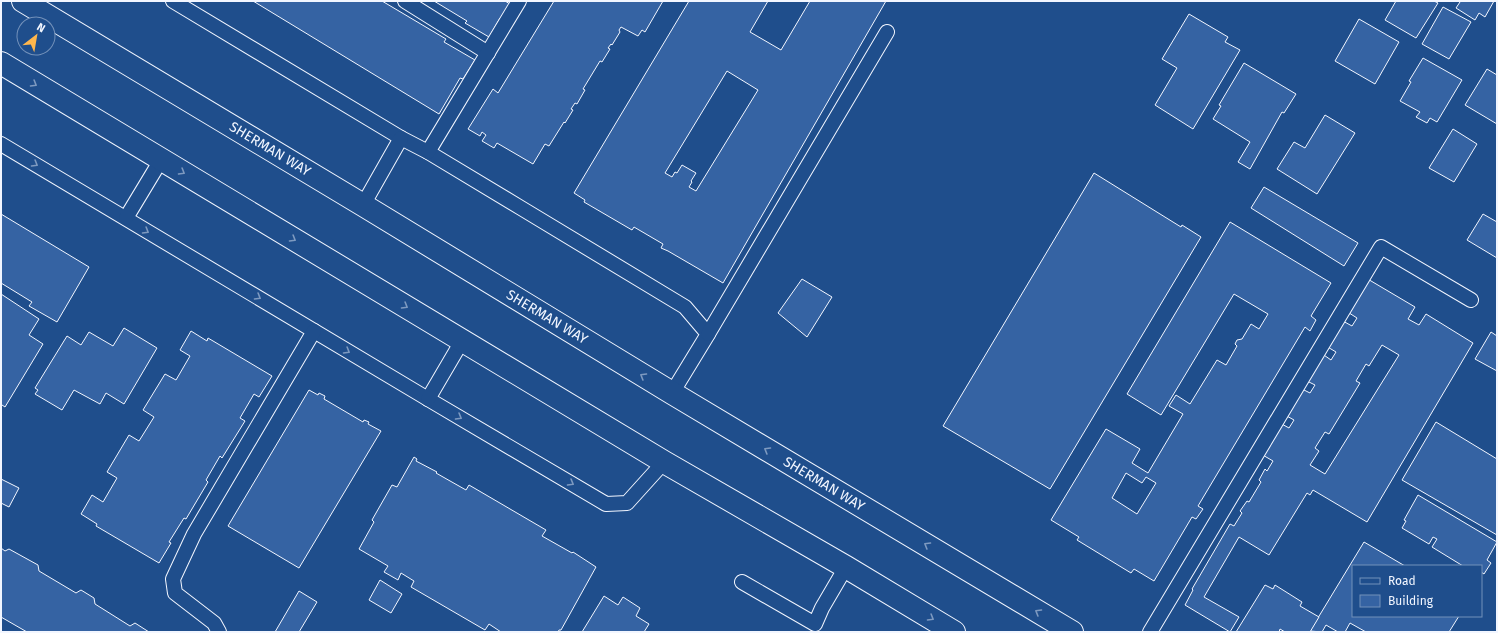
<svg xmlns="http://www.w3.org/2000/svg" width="1498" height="633" viewBox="0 0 1498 633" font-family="'Fira Sans',sans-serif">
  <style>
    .building { fill: #3563a3; stroke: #f2f6ff; fill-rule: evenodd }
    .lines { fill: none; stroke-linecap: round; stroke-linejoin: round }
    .lane-casing { stroke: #f2f6ff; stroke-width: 16 }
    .primary-casing { stroke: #f2f6ff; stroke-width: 24 }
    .lane { stroke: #1f4e8c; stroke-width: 14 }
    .primary { stroke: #1f4e8c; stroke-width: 22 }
    .oneway { stroke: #7e9ac0 }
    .labels { text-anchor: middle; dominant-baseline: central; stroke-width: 3; stroke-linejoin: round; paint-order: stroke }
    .street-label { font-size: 14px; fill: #f2f6ff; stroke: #1f4e8c }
  </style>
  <rect width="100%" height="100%" fill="#1f4e8c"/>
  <g class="building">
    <path d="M253,1h129l64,38 -2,3 31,18 -12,19 -3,-1 -21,36z"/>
    <path d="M434,1h71l5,3 -8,15 -2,-1 -11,19 -24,-14 2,-2z"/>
    <path d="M554,1h109l-18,31 -3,-2 -4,6 -17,-9 -2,3 1,2 -8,13 -1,-1 -3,4 2,1 -8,13 -2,-1 -17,28 2,1 -8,14 -2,-1 -4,6 2,1 -8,13 -1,-1 -15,24 -4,-2 -12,20 -36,-21 -3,5 -12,-7 4,-6 -4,-3 -2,4 -12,-7 25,-40 5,4z"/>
    <path d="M689,1h79l-18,31 31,18 29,-49h76l-163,282 -55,-32 -7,-3 2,-4 -29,-17 -2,3 -48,-28 1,-2 -11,-7zM727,71l31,19 -62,101 -7,-4 3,-5 -1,-1 5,-8 -14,-8 -5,8 -2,-1 -3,5 -7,-4z"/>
    <path d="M1396,1h38l4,2 -22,35 -31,-18z"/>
    <path d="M1458,1h36l-9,16 -6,-4 -4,7 -19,-12 4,-6z"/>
    <path d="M1443,7l28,15 -22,37 -27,-15z"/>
    <path d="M1189,14l39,23 -3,5 15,8 -47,79 -38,-24 22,-37 -15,-9z"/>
    <path d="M1359,19l40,23 -24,42 -40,-23z"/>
    <path d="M1423,58l39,22 -25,42 -7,-4 -3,5 -11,-6 4,-5 -20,-11 11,-19 -2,-1z"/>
    <path d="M1244,63l52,31 -12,19 -2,-1 -32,57 -12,-7 12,-20 -37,-23 8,-13 -2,-1z"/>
    <path d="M1487,69l10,6v49l-32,-19z"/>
    <path d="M1325,115l30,18 -38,61 -40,-25 17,-27 11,6z"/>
    <path d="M1453,129l24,15 -23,38 -25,-14z"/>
    <path d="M1094,173l87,54 1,-2 19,12 -151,252 -107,-63z"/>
    <path d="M1264,187l94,56 -14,23 -93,-58z"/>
    <path d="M1,214l88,53 -32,55 -28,-16 3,-4 -31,-19z"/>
    <path d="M1483,214l14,8v36l-30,-18z"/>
    <path d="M1230,222l101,61 -20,33 5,4 -6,11 -5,-4 -107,179 5,3 -7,10 -4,-2 -38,64 -20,-12 -3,4 -54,-33 2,-3 -28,-17 55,-91 34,20 -8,14 16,10 35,-59 -14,-8 7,-11 14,9 27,-44 9,5 11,-19 -2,-2 2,-4 5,-1 9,-15 8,5 9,-15 -34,-20 -73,121 -34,-21zM1126,473l16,10 4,-6 10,6 -19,31 -25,-16z"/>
    <path d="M1366,278l49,29 -7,12 11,6 7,-11 47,29 -106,179 -54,-32 -3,5 -3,-2 -38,62 -30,-18 -35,60 35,20 -9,15 -45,-27 8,-15 -1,-1 38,-65 4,2 8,-13 -2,-2 7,-10 2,1 12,-20 -2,-2 6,-11 2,2 6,-10 -12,-7 19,-31 9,5 5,-8 -9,-5 15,-27 10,5 5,-8 -10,-5 16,-27 10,7 5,-8 -10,-6 15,-26 11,6 5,-8 -11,-7zM1382,345l17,10 -74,119 -15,-9 9,-14 -4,-3 10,-16 4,2 31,-51 -4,-2 10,-17 3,2z"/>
    <path d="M802,279l30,18 -25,40 -29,-24z"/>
    <path d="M1,294l38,25 -10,16 14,9 -38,63 -3,-2 -1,1z"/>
    <path d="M124,328l33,20 -33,56 -18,-11 -6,11 -26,-14 -12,20 -27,-16 3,-4 -3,-2 32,-52 14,9 8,-13 24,14z"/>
    <path d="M191,331l16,10 1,-3 64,38 -13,21 -5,-3 -14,24 5,3 -23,37 -2,-2 -14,24 2,2 -22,37 -2,-1 -15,24 2,1 -12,20 -63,-37 1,-2 -16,-10 11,-19 11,7 14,-24 -10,-6 22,-37 10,6 15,-24 -11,-7 22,-36 11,6 14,-24 -10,-6z"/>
    <path d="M1491,332l6,4v35l-22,-12z"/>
    <path d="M309,390l9,5 1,-2 6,3 -1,3 39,23 1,-2 5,2 -1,2 13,7 -82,137 -71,-42z"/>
    <path d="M1436,422l61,37v76l-95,-55z"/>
    <path d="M414,457l3,2 -1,2 21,11 -1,1 30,17 3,-5 77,45 -4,6 30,17 1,-1 23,15 -35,63h-2l-1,2h-57l-12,-8 -4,6 -74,-43 3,-6 -13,-8 -3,7 -14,-8 4,-6 -29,-17 15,-27 -2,-2 20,-35 5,2z"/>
    <path d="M1,479l18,9 -10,19 -8,-4z"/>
    <path d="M1418,495l79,47 -10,18 4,3 -7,11 -3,-2v-6h-18l-31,-19 5,-8 -4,-2 -4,7 -27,-16 4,-7 -2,-1z"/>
    <path d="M1364,542l41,24h-52v50h106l-10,16h-83l-16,-9 -5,9h-7l-12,-7 -4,7 -12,-1z"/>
    <path d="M1,548l4,3 4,-2 29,16 1,6 37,22 5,-3 13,8 1,6 35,22 5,-3 14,9h-90l-1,-1 -1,1h-30l-26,-15z"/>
    <path d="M380,580l22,14 -11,19 -22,-13z"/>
    <path d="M1265,585l8,4 2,-4 27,17 -2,4 19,11 -9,15h-25l-5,-3 -1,3h-43z"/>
    <path d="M299,591l18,11 -18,30h-24z"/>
    <path d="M604,596l14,9 5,-8 17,11 -4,8 13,8 -5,8h-62z"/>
  </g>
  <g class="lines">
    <g class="lane-casing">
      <g id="lane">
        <path d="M173,1l228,137 27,14 93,56 164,99 23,27 -36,59"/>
        <path d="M405,1l83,52"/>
        <path d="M1,144l427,255 178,105 21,-1 37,-41"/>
        <path d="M428,152l91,-151"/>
        <path d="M363,205l38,-67"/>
        <path d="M126,218l35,-58"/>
        <path d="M708,334l179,-302"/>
        <path d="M428,399l34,-58"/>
        <path d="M742,582l73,42 7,-16 24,-41"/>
        <path d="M219,632l-5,-9 -39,-30 -2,-14 21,-45 120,-203"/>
        <path d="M1150,632l231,-385 90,53"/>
      </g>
    </g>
    <g class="primary-casing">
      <g id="primary">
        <path d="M23,1l340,204 309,188 400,239"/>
        <path d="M1,63l663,399 182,105 108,65"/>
      </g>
    </g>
    <use href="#lane" class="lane"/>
    <use href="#primary" class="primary"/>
  </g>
  <defs><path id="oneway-chevron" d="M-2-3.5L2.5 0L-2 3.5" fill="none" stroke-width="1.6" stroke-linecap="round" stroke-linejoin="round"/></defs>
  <g class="oneway">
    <use href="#oneway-chevron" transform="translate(34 84) rotate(31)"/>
    <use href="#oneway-chevron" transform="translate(35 164) rotate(31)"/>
    <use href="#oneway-chevron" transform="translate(182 172) rotate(31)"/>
    <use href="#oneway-chevron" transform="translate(146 231) rotate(31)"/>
    <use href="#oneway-chevron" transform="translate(293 239) rotate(31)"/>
    <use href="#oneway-chevron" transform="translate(258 297) rotate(31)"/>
    <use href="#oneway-chevron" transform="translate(405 306) rotate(31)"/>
    <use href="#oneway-chevron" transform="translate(347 351) rotate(31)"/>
    <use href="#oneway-chevron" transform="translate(643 376) rotate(-149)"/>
    <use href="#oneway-chevron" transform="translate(459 417) rotate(30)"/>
    <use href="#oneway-chevron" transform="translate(767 450) rotate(-149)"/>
    <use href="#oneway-chevron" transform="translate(571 483) rotate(30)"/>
    <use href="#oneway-chevron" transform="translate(927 545) rotate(-149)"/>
    <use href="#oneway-chevron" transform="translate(1038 612) rotate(-149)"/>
    <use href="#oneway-chevron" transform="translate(931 618) rotate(31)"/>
  </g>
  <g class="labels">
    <g class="street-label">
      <text transform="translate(270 149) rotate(31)">SHERMAN WAY</text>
      <text transform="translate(547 317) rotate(31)">SHERMAN WAY</text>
      <text transform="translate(824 484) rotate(31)">SHERMAN WAY</text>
    </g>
  </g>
  <rect width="1498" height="633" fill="none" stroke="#f2f6ff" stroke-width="4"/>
  <rect x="1352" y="565" width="130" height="52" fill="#1f4e8c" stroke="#7391ba"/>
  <rect x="1360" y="578" width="20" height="6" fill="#1f4e8c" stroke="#7391ba"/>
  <text x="1388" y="585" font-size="12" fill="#f2f6ff">Road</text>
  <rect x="1360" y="595" width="20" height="12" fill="#3563a3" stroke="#7391ba"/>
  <text x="1388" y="605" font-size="12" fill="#f2f6ff">Building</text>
  <g transform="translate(36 36) rotate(31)"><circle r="19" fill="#1f4e8c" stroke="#7391ba"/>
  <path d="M0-3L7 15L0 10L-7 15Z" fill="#ffb74d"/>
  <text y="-6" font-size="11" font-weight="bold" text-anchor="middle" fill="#f2f6ff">N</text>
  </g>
</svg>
